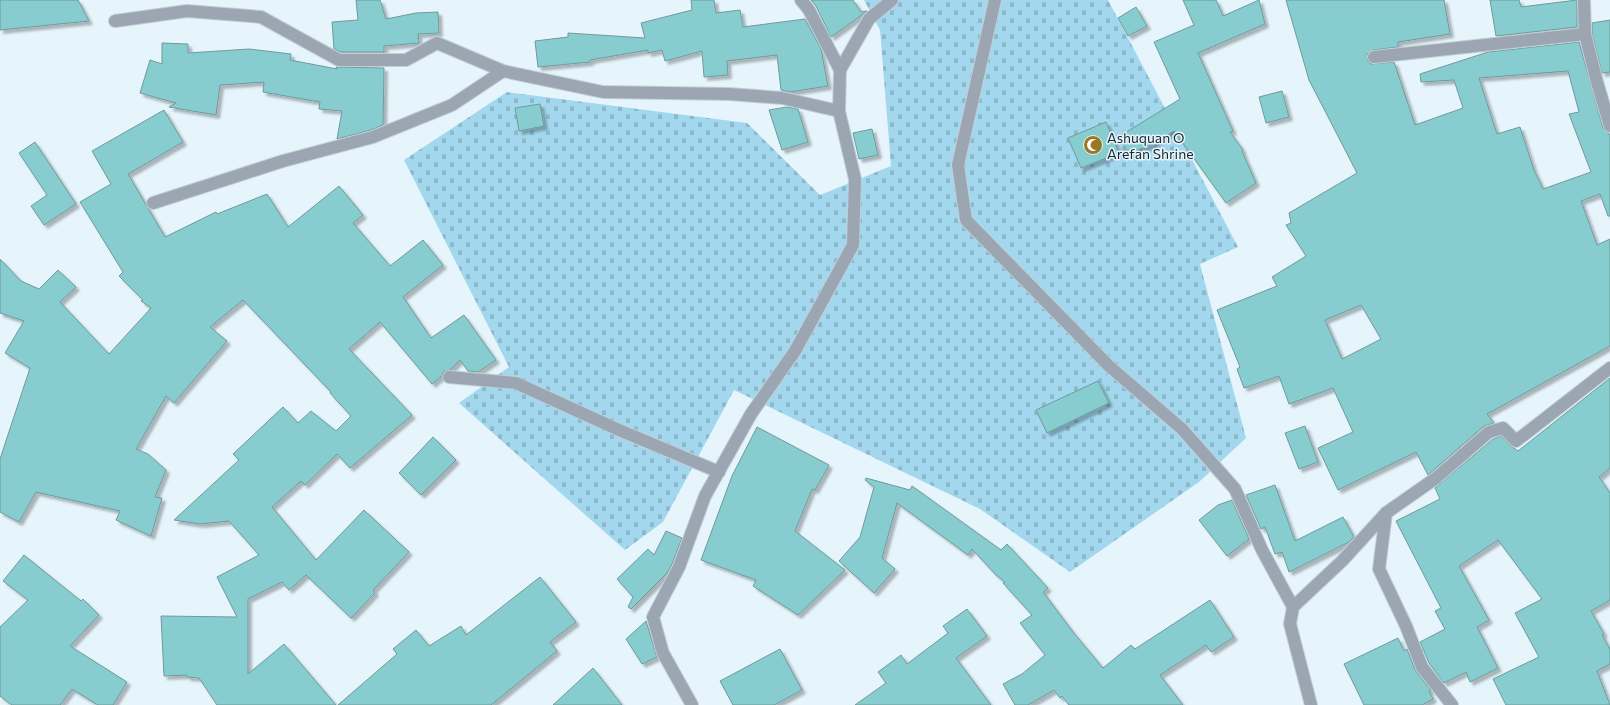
<svg xmlns="http://www.w3.org/2000/svg" width="1610" height="705" viewBox="0 0 1610 705" font-family="Commissioner,sans-serif">
  <style>
    .cemetery { fill: url(#cemetery-stones) }
    .building { fill: #87cdcf; stroke: #6f9a9b; fill-rule: evenodd; filter: url(#shadow) }
    .lines { fill: none; stroke-linecap: round; stroke-linejoin: round }
    .lane-casing { stroke: #c1d0d7; stroke-width: 14 }
    .street-casing { stroke: #c1d0d7; stroke-width: 14 }
    .lane { stroke: #9ca6b2; stroke-width: 12 }
    .street { stroke: #9ca6b2; stroke-width: 12 }
    .labels { text-anchor: middle; dominant-baseline: central; stroke-width: 3; stroke-linejoin: round; paint-order: stroke }
    .poi-label { font-size: 14px; fill: #18272d; stroke: #e6f5fc; text-anchor: start }
  </style>
  <defs>
    <pattern id="cemetery-stones" width="16" height="16" patternUnits="userSpaceOnUse"><rect width="16" height="16" fill="#a3d7ee"/><path d="M2 7V4a2 2 0 0 1 4 0v3zM10 15v-3a2 2 0 0 1 4 0v3z" fill="#8cb9cc"/></pattern>
    <filter id="shadow"><feDropShadow dx="3.5" dy="3.5" stdDeviation="1" flood-color="#0004"/></filter>
  </defs>
  <rect width="100%" height="100%" fill="#e6f5fc"/>
  <path class="cemetery" d="M864,0h244l130,247 -38,17 46,174 -47,44 -129,90 -90,-63 -246,-119 -71,132 -38,28 -166,-147 50,-36 -105,-207 103,-68 240,31 73,72 71,-29 -11,-136z"/>
  <g class="building">
    <path d="M0,0h78l11,21 -89,9z"/>
    <path d="M356,0h24l6,19 30,-6 22,-1 1,21 -21,1 1,9 -35,3v6h-43l-7,-3 -2,-27 26,-2z"/>
    <path d="M691,0h23l2,13 24,-3 3,17 62,-8 16,30 7,37 -38,6 -9,-2 -4,-35 -50,6 1,14 -24,2 -2,-26 -37,10 -3,-11 -14,3v-3l-58,10v2l-52,5 -3,-26 33,-4v-4l77,5 -4,-15 51,-13z"/>
    <path d="M811,0h42l8,12 6,-1 -36,26 -15,-31z"/>
    <path d="M1183,0h33l7,16 36,-16 6,24 -67,29 35,78 -3,1 13,18 -1,1 14,32 -30,20 -52,-72 -21,13 -25,10 -8,-18 60,-37 -26,-57 40,-17z"/>
    <path d="M1286,0h158l6,34 -52,8v5l-25,3 -6,4 1,7 3,3 23,-2 21,63 48,-17 -9,-28 -33,2 -1,-8 68,-22 91,-10 24,86 7,7v81h-2l-8,-22 -19,7 16,44 13,-6v107l-123,68 7,9 -10,3 -56,49 -12,-23 -78,38 -20,-42 35,-16 -20,-44 -44,16 -10,-28 -35,12 -7,-19 3,-2 -23,-57 60,-24 -5,-9 34,-21 -20,-31 5,-2 -2,-10 68,-40 -48,-93zM1568,71l11,41 -10,2 22,58 -48,17 -9,-19 -14,-43 -23,7 -18,-56zM1361,305l20,34 -39,20 -17,-39z"/>
    <path d="M1490,0h29l2,7 56,-7v27l-81,9z"/>
    <path d="M1136,7l11,19 -19,10 -10,-18z"/>
    <path d="M1610,20v52l-8,1 -10,-40v-10z"/>
    <path d="M162,43l26,1v9l61,-4 42,5 -1,6 47,9 -1,-2 48,1 -1,57 -12,5 -34,9 5,-28 -23,-2 1,-7 -57,-10 1,-10 -44,3 -4,30 -47,-8 7,-4 -36,-10 10,-33 12,4z"/>
    <path d="M1282,91l7,26 -23,6 -7,-26z"/>
    <path d="M540,104l4,22 -25,5 -4,-23z"/>
    <path d="M787,107l11,2 10,33 -26,8 -13,-40z"/>
    <path d="M164,110l19,32 -55,32 37,63 51,-25 1,2 50,-20 21,33 51,-41 24,29 -10,8 37,43 33,-26 20,25 -40,32 28,41 33,-23 32,45 -18,12 -10,-1 -8,-11 -10,10 -7,2 -1,4 -10,8 -52,-62 -31,27 63,66 -62,53 -13,-14 -32,31 -4,-4 -29,26 44,53 48,-50 45,42 -36,38 2,3 -24,25 -45,-43 -17,15 -7,-8 -34,17v75l36,-30 52,61h-119l-18,-27 -12,-1v-2l-23,1 -3,-60 76,1 -20,-40 42,-22 -30,-34 -29,3 -26,-4 65,-60 -6,-6 50,-47 15,16 13,-12 25,20 15,-15 -21,-23 1,-1 -88,-92 -33,27 17,14 -53,62 -8,-7 -30,53 12,5 18,16 -11,27 7,1 -11,38 -35,-16 4,-9 -84,-19 -17,30 -19,-10v-53l30,-91 -25,-15 19,-32 -24,-8v-54l21,22 18,8 19,-19 18,17 -16,15 49,52 42,-46 -10,-7 2,-1 -24,-24 4,-4 -43,-70 31,-18 -19,-33z"/>
    <path d="M1106,122l13,31 -38,15 -13,-30z"/>
    <path d="M872,129l6,26 -19,4 -6,-26z"/>
    <path d="M35,142l41,62 -32,21 -13,-19 16,-11 -28,-42z"/>
    <path d="M1610,378v90l-11,9 11,16v107l-19,11 13,23 -2,1 8,14v15l-13,7 13,34h-104l-13,-26 46,-22 -24,-44 27,-14 -44,-59 -39,26 30,54 -12,7 21,41 -28,14 -4,-10 -22,11 -15,-20 -9,-21 25,-13 -10,-18 6,-3 -45,-87 44,-22 -5,-11 58,-49 8,-3 10,10 7,5z"/>
    <path d="M1098,381l11,22 -62,30 -11,-23z"/>
    <path d="M1305,426l13,36 -19,7 -14,-36z"/>
    <path d="M757,427l72,38 -14,25 -3,-1 -17,42 50,39 -47,45 -45,-29 3,-6 -55,-20 31,-84z"/>
    <path d="M433,437l23,23 -35,35 -22,-22z"/>
    <path d="M866,478l44,12 2,-4 89,64 6,-6 41,44 -5,4 30,40 30,36 28,-23 4,4 75,-49 24,37 -23,15 -5,-7 -46,30 23,30h-114l-7,-9 -2,2 -6,-8 -26,15h-13l-12,-21 19,-10 23,-19 -25,-32 12,-8 -29,-32 2,-1 -9,-7 -24,-26 -4,6 -71,-52 -15,55 13,11 -21,24 -35,-32 21,-24 14,-50 -9,-7z"/>
    <path d="M1275,485l20,56 48,-24 11,20 -5,5 -60,30 -7,-20 -7,2 -10,-27 -4,2 -15,-34z"/>
    <path d="M1232,500l17,39 -22,17 -28,-36 19,-15z"/>
    <path d="M666,531l16,7 -10,26 -5,9 -36,36 -3,-2 5,-10 -16,-18 31,-30 6,6z"/>
    <path d="M24,555l57,46 2,-2 16,16 -29,31 57,36 -14,23h-15l-26,-16 -12,16h-48l-12,-9v-69l28,-27 -25,-19z"/>
    <path d="M540,577l36,45 -26,20 7,9 -66,54h-153l59,-51 -4,-5 23,-19 13,16 32,-20 5,9z"/>
    <path d="M967,609l20,27 -31,22 35,47h-136l31,-22 -8,-11 23,-17 6,9 41,-31 -5,-7z"/>
    <path d="M646,621l11,36 -15,7 -16,-25z"/>
    <path d="M1398,638l6,13 3,-2 8,21 16,20 -2,1 4,8 -11,6h-58l-20,-41z"/>
    <path d="M780,649l22,41 -28,15h-41l-13,-24z"/>
    <path d="M593,668l29,37h-69z"/>
  </g>
  <g class="lines">
    <g class="lane-casing">
      <g id="lane">
        <path d="M801,0l8,10 31,60"/>
        <path d="M1584,0l1,34 12,48 13,44"/>
        <path d="M1374,57l211,-23"/>
        <path d="M1311,705l-21,-81 3,-17 49,-46 44,-48 50,-35 53,-46 14,-4 13,13 94,-73"/>
      </g>
    </g>
    <g class="street-casing">
      <g id="street">
        <path d="M995,0l-37,165 8,55 143,146 73,63 53,60 27,61 31,57"/>
        <path d="M115,21l72,-10 74,6 78,43h67l31,-17 66,28 100,21 126,2 53,4 57,13"/>
        <path d="M153,203l130,-42 90,-24 79,-32 51,-34"/>
        <path d="M449,377l67,6 103,47 100,42"/>
        <path d="M1386,513l-7,56 27,57 16,41 30,38"/>
        <path d="M692,705l-29,-52 -10,-36 26,-50 26,-71 46,-82 44,-63 58,-106 2,-66 -16,-68 1,-41 29,-51 23,-19"/>
      </g>
    </g>
    <use href="#lane" class="lane"/>
    <use href="#street" class="street"/>
  </g>
  <defs>
    <g id="mosque-disc" transform="scale(1)"><circle r="9.5" fill="#9a7722" stroke="#e6f5fc"/><path d="M3.5-4.9A6 6 0 1 0 3.5 4.9A5 5 0 1 1 3.5-4.9Z" fill="#fff"/></g>
  </defs>
  <g fill-rule="evenodd">
    <use href="#mosque-disc" x="1093" y="145"/>
  </g>
  <g class="labels">
    <g class="poi-label">
      <text x="1107" y="137">Ashuquan O<tspan x="1107" dy="16">Arefan Shrine</tspan></text>
    </g>
  </g>
</svg>
